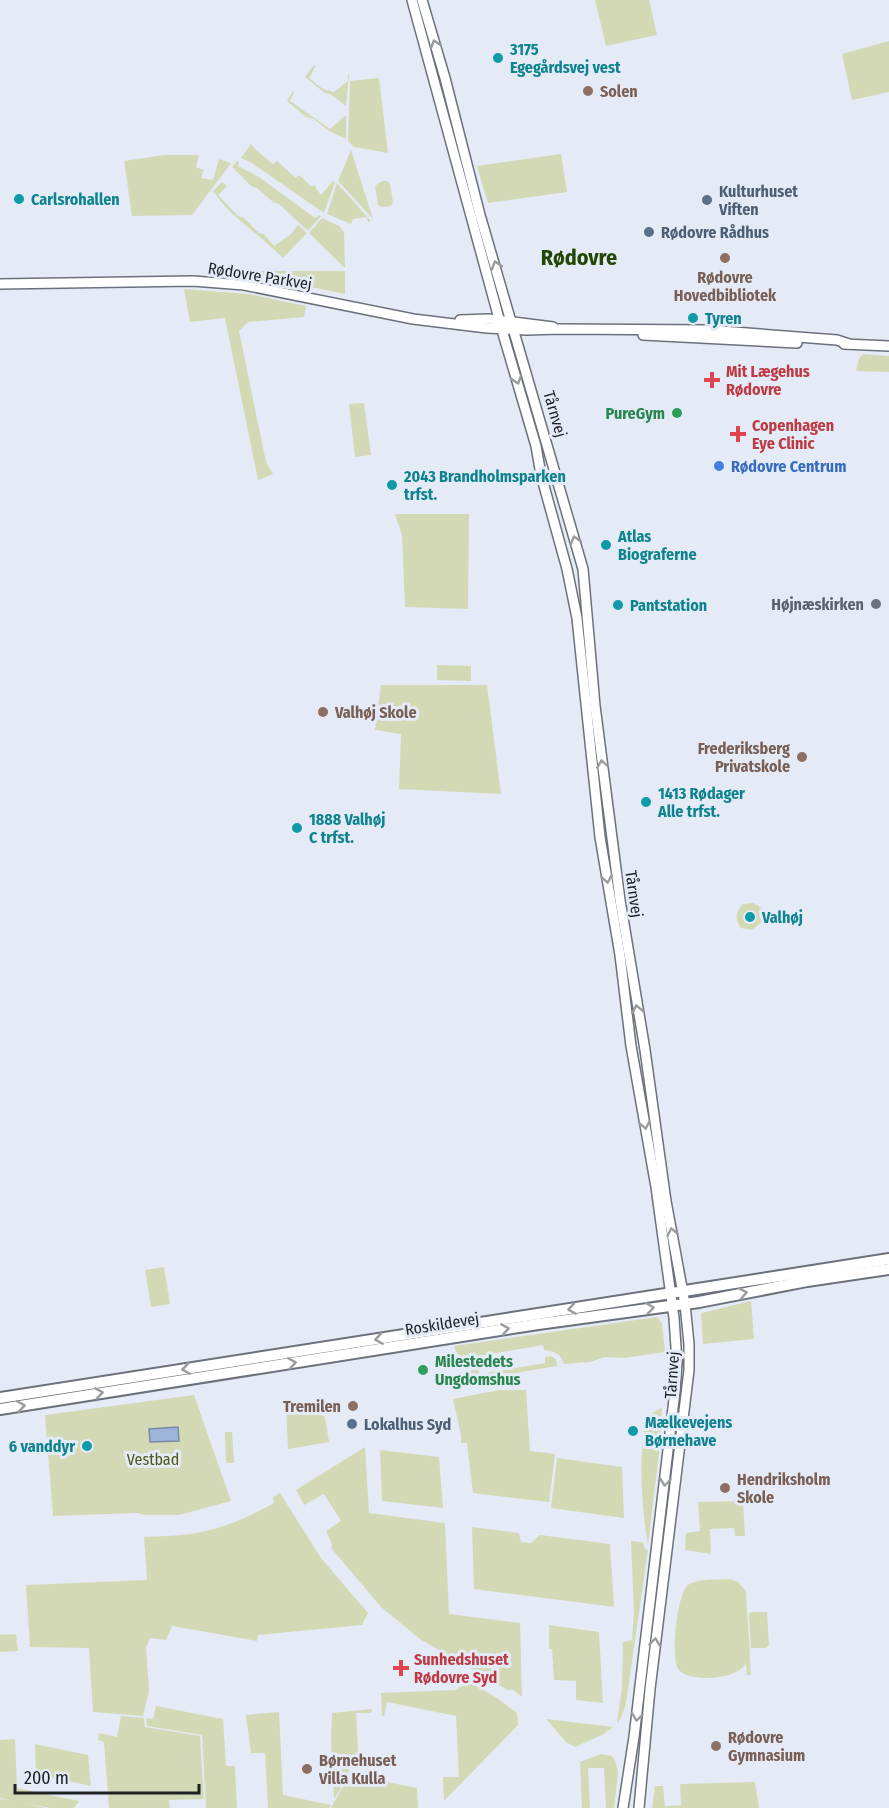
<svg xmlns="http://www.w3.org/2000/svg" width="889" height="1808" viewBox="0 0 889 1808" font-family="'Fira Sans Condensed',sans-serif">
  <style>
    .green { fill: #d4d9b5 }
    .water { fill: #9db5d9; stroke: #7789a3; stroke-width: 1.5 }
    .lines { fill: none; stroke-linecap: round; stroke-linejoin: round }
    .tertiary-casing { stroke: #6b717b; stroke-width: 12 }
    .secondary-casing { stroke: #6b717b; stroke-width: 14 }
    .tertiary { stroke: #fff; stroke-width: 9 }
    .secondary { stroke: #fff; stroke-width: 10 }
    .oneway { stroke: #9a9b9c }
    .culture-dot { fill: #0f9aa8; stroke: #e4ebf6; stroke-width: 2 }
    .education-dot { fill: #8d6e63; stroke: #e4ebf6; stroke-width: 2 }
    .service-dot { fill: #5c6f8a; stroke: #e4ebf6; stroke-width: 2 }
    .health-dot { fill: #e0444e; stroke: #e4ebf6; stroke-width: 2 }
    .leisure-dot { fill: #2e9e5b; stroke: #e4ebf6; stroke-width: 2 }
    .shop-dot { fill: #3f7fe0; stroke: #e4ebf6; stroke-width: 2 }
    .worship-dot { fill: #6b7280; stroke: #e4ebf6; stroke-width: 2 }
    .labels { text-anchor: middle; dominant-baseline: central; stroke-width: 6; stroke-linejoin: round; paint-order: stroke }
    .culture-label { font-size: 16px; font-weight: bold; fill: #0d838f; stroke: #e4ebf6; text-anchor: start }
    .education-label { font-size: 16px; font-weight: bold; fill: #785e54; stroke: #e4ebf6; text-anchor: start }
    .service-label { font-size: 16px; font-weight: bold; fill: #4e5e75; stroke: #e4ebf6; text-anchor: start }
    .street-label { font-size: 16px; fill: #1e2124; stroke: #e4ebf6 }
    .health-label { font-size: 16px; font-weight: bold; fill: #be3a42; stroke: #e4ebf6; text-anchor: start }
    .leisure-label { font-size: 16px; font-weight: bold; fill: #27864d; stroke: #e4ebf6; text-anchor: end }
    .shop-label { font-size: 16px; font-weight: bold; fill: #366cbe; stroke: #e4ebf6; text-anchor: start }
    .worship-label { font-size: 16px; font-weight: bold; fill: #5b616d; stroke: #e4ebf6; text-anchor: end }
    .park-label { font-size: 16px; fill: #515713; stroke: #e4ebf6 }
    .district-label { font-size: 22px; font-weight: bold; fill: #224704; stroke: #e4ebf6 }
  </style>
  <rect width="100%" height="100%" fill="#e4ebf6"/>
  <g class="green">
    <path d="M595,0h54l8,35 -51,11z"/>
    <path d="M889,41v51l-37,8 -10,-46z"/>
    <path d="M314,65l2,1 -7,12 14,11 11,3 14,-11v-8l1,2 -3,31 -14,-11 -7,-2 -20,-16z"/>
    <path d="M379,78l9,75 -34,-6 -6,-6 2,-60z"/>
    <path d="M293,91l1,1 -4,9 40,28 16,-14v-7v31l-17,-8 -15,-12 -8,-2 -19,-16z"/>
    <path d="M251,144l5,6 17,14 4,-3 19,17 3,-3 13,12 2,-2 7,10 12,-14 2,1 -11,31 -72,-50 -11,-5z"/>
    <path d="M351,150l22,69 -35,-38z"/>
    <path d="M561,154l6,38 -79,11 -11,-37z"/>
    <path d="M164,155h35l-3,12 8,3 -3,8 12,2 6,-21 12,4 -39,52 -60,1 -8,-55z"/>
    <path d="M237,161l2,1 -1,4 21,11 56,41 4,-3 2,1 -13,15 -29,-27 -6,-2 -16,-14 -6,-2 -19,-19z"/>
    <path d="M382,181h5l3,3 3,18 -2,4 -9,1 -4,-2 -3,-19z"/>
    <path d="M222,182l5,4 -9,9 20,21 5,1 16,16 5,1 10,12 17,-12 7,-9 9,8 -24,25c-15,-15 -31,-27 -47,-41 -9,-7 -16,-17 -23,-26z"/>
    <path d="M337,183l34,38 -3,1 -1,-5 -14,2 -2,5 -24,-10z"/>
    <path d="M322,218l17,8 5,6 1,36 -36,-35z"/>
    <path d="M245,271h100v23l-99,-20z"/>
    <path d="M184,289l65,5 57,12 -2,11 -56,5 -9,9 27,131 7,12 -15,6 -33,-162 -35,4z"/>
    <path d="M863,354l26,2v16l-33,-1 3,-13z"/>
    <path d="M364,403l7,52 -16,2 -6,-53z"/>
    <path d="M395,514h74l-1,95 -63,-2 -3,-72z"/>
    <path d="M437,665l34,1v15l-34,-1z"/>
    <path d="M381,685h106l14,109 -102,-5 2,-55 -26,-4z"/>
    <path d="M753,903l6,3 7,8 -4,8 -10,8 -11,-2c-6,-9 -6,-16 2,-24z"/>
    <path d="M164,1267l6,37 -19,3 -6,-37z"/>
    <path d="M751,1301l3,38 -51,5 -2,-31z"/>
    <path d="M657,1317l5,6 3,29 -41,6 -19,-1 -15,5 -26,2c-4,-11 -8,-12 -20,-14l-1,-5 -64,11 1,7 -16,2c-2,-8 -8,-10 -10,-19z"/>
    <path d="M551,1356l5,3 1,7 -89,15 -2,-10 12,-2 2,5 65,-11v-6z"/>
    <path d="M499,1390h27l4,61 25,3 -6,48 -76,-9 -6,-50h-6v-8l-8,-36z"/>
    <path d="M194,1395l37,106 -52,14h-35l-6,-2 -85,3 -8,-101z"/>
    <path d="M314,1401l2,11 9,5 4,25 -41,7 -2,-40 19,-3v-3z"/>
    <path d="M662,1407l-3,46 -11,92c-7,-41 -9,-85 -3,-127z"/>
    <path d="M225,1432h7l2,31h-8z"/>
    <path d="M365,1447l4,66 76,10 4,91 71,9 2,74 -10,-8 -3,2 -89,-52 -39,-32 -50,-59 1,-4 -6,-13 15,-10 -17,-27 -20,11 -8,-15z"/>
    <path d="M380,1450l59,7 4,51 -61,-7z"/>
    <path d="M557,1458l65,9 2,51 -73,-10z"/>
    <path d="M280,1493l41,65 47,55 -6,12 -104,10 -1,6 -85,-15 -6,14 -16,-2 -4,9 3,44 -6,25 -50,-4 -4,-64 -59,-1 -4,-62 121,-5 -3,-43c15,-1 31,-1 47,-3 29,-4 58,-17 83,-31l-1,-6z"/>
    <path d="M743,1501l2,35h-10l-1,-8 -24,1 1,25 -26,-4 1,-17 14,-2 -2,-29z"/>
    <path d="M472,1527l47,6 2,9 10,1 9,-8 70,9 4,63 -140,-18z"/>
    <path d="M631,1541l12,1 2,7 3,1 -22,153 -5,15 -4,5 5,-35 1,-46 9,-2 2,-28z"/>
    <path d="M730,1579l8,3 8,9 5,84h-4l-1,-12c-8,17 -56,20 -67,7 -9,-11 -2,-77 9,-85 10,-7 30,-5 42,-6z"/>
    <path d="M751,1612h16l2,33 -3,3h-15l-2,-34z"/>
    <path d="M549,1625l50,7 4,71 -27,-3v-19l-22,-1 -2,-31h-3z"/>
    <path d="M16,1634l2,17 -18,1v-17z"/>
    <path d="M469,1682l28,16 20,15 1,12 -74,76 -1,-24h16l-3,-61 -69,-14 -3,14h-2l-1,-23 74,-3z"/>
    <path d="M156,1706l67,13 3,47h9l2,42h-31l-4,-73 -55,-9 -1,-8 7,1z"/>
    <path d="M372,1709l-1,4h-15l3,52 -11,2 1,9 -15,23 -3,-60 1,-26z"/>
    <path d="M279,1712l4,83 48,10 -2,3h-61l-3,-55h-14l-5,-38z"/>
    <path d="M121,1716l23,2 1,9 55,9 4,63 -35,1 1,8h-61l-5,-66 -6,-2 1,-7 18,4z"/>
    <path d="M546,1719l67,8 -9,7 -29,13 -9,-5z"/>
    <path d="M15,1739l2,49 62,13 -5,7h-24l-26,-5 21,5h-45v-9l12,2 -12,-3v-58z"/>
    <path d="M35,1744l53,11 3,31 -55,-12z"/>
    <path d="M601,1754l11,2 3,4 3,12 -4,36h-8l-2,-40h-16l2,40h-8l-2,-46z"/>
    <path d="M374,1768l-2,11 45,9 1,20h-87l16,-29z"/>
    <path d="M755,1782l4,26h-107l3,-22h8l2,20 16,-1 -1,-21z"/>
  </g>
  <path class="water" d="M178,1427l1,14 -29,1 -1,-13z"/>
  <g class="lines">
    <g class="tertiary-casing">
      <g id="tertiary">
        <path d="M412,0l92,337 32,109 5,29 26,94 10,49 23,219 20,118 11,91 25,141 18,131 3,44 -2,29 -41,346 -11,71"/>
        <path d="M422,0l23,78 35,137 103,354 12,137 25,194 25,150 21,151 19,103 4,40v26l-39,319 -11,119"/>
        <path d="M0,284l193,-3 51,4 169,34 74,9 39,2 34,-1 148,1 129,10 12,4"/>
        <path d="M460,320l29,-1 64,8"/>
        <path d="M643,335l154,8"/>
        <path d="M844,344l45,2"/>
      </g>
    </g>
    <g class="secondary-casing">
      <g id="secondary">
        <path d="M0,1398l889,-139"/>
        <path d="M0,1409l538,-85 161,-22 108,-21 82,-12"/>
      </g>
    </g>
    <use href="#tertiary" class="tertiary"/>
    <use href="#secondary" class="secondary"/>
  </g>
  <defs><path id="oneway-chevron" d="M-2-3.5L2.5 0L-2 3.5" fill="none" stroke-width="1.6" stroke-linecap="round" stroke-linejoin="round" transform="scale(1.5)"/></defs>
  <g class="oneway">
    <use href="#oneway-chevron" transform="translate(435 44) rotate(-107)"/>
    <use href="#oneway-chevron" transform="translate(496 265) rotate(-107)"/>
    <use href="#oneway-chevron" transform="translate(517 380) rotate(73)"/>
    <use href="#oneway-chevron" transform="translate(575 540) rotate(-106)"/>
    <use href="#oneway-chevron" transform="translate(602 764) rotate(-98)"/>
    <use href="#oneway-chevron" transform="translate(607 879) rotate(80)"/>
    <use href="#oneway-chevron" transform="translate(637 1009) rotate(-101)"/>
    <use href="#oneway-chevron" transform="translate(645 1125) rotate(79)"/>
    <use href="#oneway-chevron" transform="translate(672 1232) rotate(-101)"/>
    <use href="#oneway-chevron" transform="translate(743 1293) rotate(-11)"/>
    <use href="#oneway-chevron" transform="translate(650 1308) rotate(-8)"/>
    <use href="#oneway-chevron" transform="translate(572 1309) rotate(171)"/>
    <use href="#oneway-chevron" transform="translate(505 1329) rotate(-9)"/>
    <use href="#oneway-chevron" transform="translate(379 1339) rotate(171)"/>
    <use href="#oneway-chevron" transform="translate(292 1363) rotate(-9)"/>
    <use href="#oneway-chevron" transform="translate(186 1369) rotate(171)"/>
    <use href="#oneway-chevron" transform="translate(99 1393) rotate(-9)"/>
    <use href="#oneway-chevron" transform="translate(21 1406) rotate(-9)"/>
    <use href="#oneway-chevron" transform="translate(665 1482) rotate(97)"/>
    <use href="#oneway-chevron" transform="translate(655 1642) rotate(-83)"/>
    <use href="#oneway-chevron" transform="translate(637 1717) rotate(97)"/>
  </g>
  <g class="culture-dot">
    <circle cx="498" cy="58" r="6"/>
    <circle cx="19" cy="199" r="6"/>
    <circle cx="693" cy="318" r="6"/>
    <circle cx="392" cy="485" r="6"/>
    <circle cx="606" cy="545" r="6"/>
    <circle cx="618" cy="605" r="6"/>
    <circle cx="646" cy="802" r="6"/>
    <circle cx="297" cy="828" r="6"/>
    <circle cx="750" cy="917" r="6"/>
    <circle cx="633" cy="1431" r="6"/>
    <circle cx="87" cy="1446" r="6"/>
  </g>
  <g class="education-dot">
    <circle cx="588" cy="91" r="6"/>
    <circle cx="725" cy="258" r="6"/>
    <circle cx="323" cy="712" r="6"/>
    <circle cx="802" cy="757" r="6"/>
    <circle cx="353" cy="1406" r="6"/>
    <circle cx="725" cy="1488" r="6"/>
    <circle cx="716" cy="1746" r="6"/>
    <circle cx="307" cy="1769" r="6"/>
  </g>
  <g class="service-dot">
    <circle cx="707" cy="200" r="6"/>
    <circle cx="649" cy="232" r="6"/>
    <circle cx="352" cy="1424" r="6"/>
  </g>
  <g class="health-dot">
    <path d="M709 371h6v6h6v6h-6v6h-6v-6h-6v-6h6z"/>
    <path d="M735 425h6v6h6v6h-6v6h-6v-6h-6v-6h6z"/>
    <path d="M398 1659h6v6h6v6h-6v6h-6v-6h-6v-6h6z"/>
  </g>
  <g class="leisure-dot">
    <circle cx="677" cy="413" r="6"/>
    <circle cx="423" cy="1370" r="6"/>
  </g>
  <circle class="shop-dot" cx="719" cy="466" r="6"/>
  <circle class="worship-dot" cx="876" cy="604" r="6"/>
  <g class="labels">
    <g class="culture-label">
      <text x="510" y="49">3175<tspan x="510" dy="18">Egegårdsvej vest</tspan></text>
      <text x="31" y="199">Carlsrohallen</text>
      <text x="705" y="318">Tyren</text>
      <text x="404" y="476">2043 Brandholmsparken<tspan x="404" dy="18">trfst.</tspan></text>
      <text x="618" y="536">Atlas<tspan x="618" dy="18">Biograferne</tspan></text>
      <text x="630" y="605">Pantstation</text>
      <text x="658" y="793">1413 Rødager<tspan x="658" dy="18">Alle trfst.</tspan></text>
      <text x="309" y="819">1888 Valhøj<tspan x="309" dy="18">C trfst.</tspan></text>
      <text x="762" y="917">Valhøj</text>
      <text x="645" y="1422">Mælkevejens<tspan x="645" dy="18">Børnehave</tspan></text>
      <text x="75" y="1446" text-anchor="end">6 vanddyr</text>
    </g>
    <g class="education-label">
      <text x="600" y="91">Solen</text>
      <text x="725" y="277" text-anchor="middle">Rødovre<tspan x="725" dy="18">Hovedbibliotek</tspan></text>
      <text x="335" y="712">Valhøj Skole</text>
      <text x="790" y="748" text-anchor="end">Frederiksberg<tspan x="790" dy="18">Privatskole</tspan></text>
      <text x="341" y="1406" text-anchor="end">Tremilen</text>
      <text x="737" y="1479">Hendriksholm<tspan x="737" dy="18">Skole</tspan></text>
      <text x="728" y="1737">Rødovre<tspan x="728" dy="18">Gymnasium</tspan></text>
      <text x="319" y="1760">Børnehuset<tspan x="319" dy="18">Villa Kulla</tspan></text>
    </g>
    <g class="service-label">
      <text x="719" y="191">Kulturhuset<tspan x="719" dy="18">Viften</tspan></text>
      <text x="661" y="232">Rødovre Rådhus</text>
      <text x="364" y="1424">Lokalhus Syd</text>
    </g>
    <g class="street-label">
      <text transform="translate(260 276) rotate(9)">Rødovre Parkvej</text>
      <text transform="translate(555 414) rotate(74)">Tårnvej</text>
      <text transform="translate(634 894) rotate(82)">Tårnvej</text>
      <text transform="translate(442 1324) rotate(-9)">Roskildevej</text>
      <text transform="translate(672 1375) rotate(-86)">Tårnvej</text>
    </g>
    <g class="health-label">
      <text x="726" y="371">Mit Lægehus<tspan x="726" dy="18">Rødovre</tspan></text>
      <text x="752" y="425">Copenhagen<tspan x="752" dy="18">Eye Clinic</tspan></text>
      <text x="414" y="1659">Sunhedshuset<tspan x="414" dy="18">Rødovre Syd</tspan></text>
    </g>
    <g class="leisure-label">
      <text x="665" y="413">PureGym</text>
      <text x="435" y="1361" text-anchor="start">Milestedets<tspan x="435" dy="18">Ungdomshus</tspan></text>
    </g>
    <g class="shop-label">
      <text x="731" y="466">Rødovre Centrum</text>
    </g>
    <g class="worship-label">
      <text x="864" y="604">Højnæskirken</text>
    </g>
    <g class="park-label">
      <text x="153" y="1459">Vestbad</text>
    </g>
    <g class="district-label">
      <text x="579" y="257">Rødovre</text>
    </g>
  </g>
  <path d="M15 1784v9h184v-9" fill="none" stroke="#1e2124" stroke-width="3"/>
  <text x="24" y="1784" font-size="18" fill="#1e2124" stroke="#e4ebf6" stroke-width="4.5" paint-order="stroke">200 m</text>
</svg>
